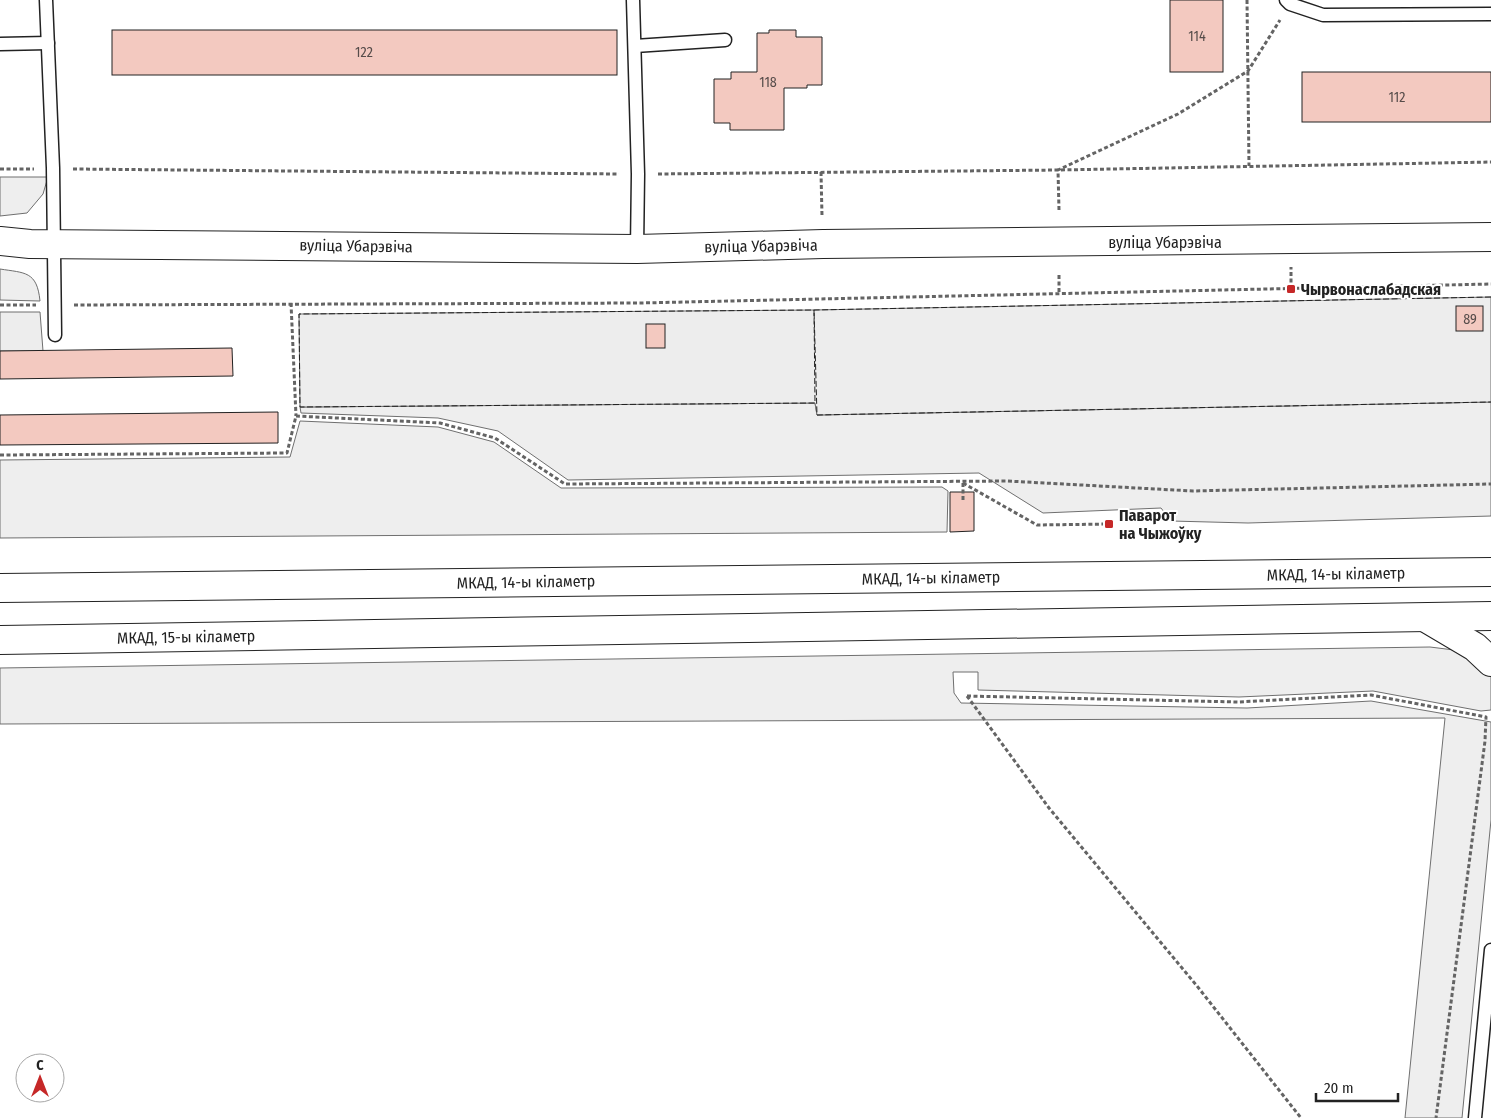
<svg xmlns="http://www.w3.org/2000/svg" width="1491" height="1118" viewBox="0 0 1491 1118" font-family="'Fira Sans Condensed',sans-serif">
  <style>
    .green { fill: #eee; stroke: #6f6f6f }
    .parking { fill: #ededed; stroke: #6f6f6f }
    .building { fill: #f3c9c0; stroke: #222 }
    .lines { fill: none; stroke-linecap: round; stroke-linejoin: round }
    .service-casing { stroke: #222; stroke-width: 15 }
    .secondary-casing { stroke: #222; stroke-width: 30 }
    .trunk-casing { stroke: #222; stroke-width: 30 }
    .path { stroke: #646464; stroke-width: 3; stroke-dasharray: 4 2.5; stroke-linecap: butt }
    .service { stroke: #fff; stroke-width: 12 }
    .secondary { stroke: #fff; stroke-width: 28 }
    .trunk { stroke: #fff; stroke-width: 28 }
    .fence { stroke: #222; stroke-width: 1; stroke-dasharray: 6 2.5; stroke-linecap: butt }
    .poi-dot { fill: #c62828; stroke: #fff; stroke-width: 2 }
    .labels { text-anchor: middle; dominant-baseline: central; stroke-width: 4; stroke-linejoin: round; paint-order: stroke }
    .number-label { font-size: 14px; fill: #564c4a }
    .street-label { font-size: 16px; fill: #222; stroke: #fff }
    .poi-label { font-size: 16px; font-weight: bold; fill: #222; stroke: #fff; text-anchor: start }
  </style>
  <rect width="100%" height="100%" fill="#fff"/>
  <g class="green">
    <path d="M0,177h48l-5,17 -16,19 -27,3z"/>
    <path d="M0,269c25,4 37,2 40,32l-40,-1z"/>
    <path d="M1491,402v114l-243,7 -77,-2 -10,-13 -118,5 -64,-40 -411,7 -70,-49 -60,-13 -137,-5 -1,-6 515,-4 2,12z"/>
    <path d="M300,421l138,6 56,15 67,46 381,-1 6,4 -1,41 -947,6v-78l290,-3z"/>
    <path d="M1430,647l24,3 33,18 4,6v36l-10,1 -108,-20 -134,6 -261,-7v-18h-25l1,21 7,10 286,5 124,-7 120,21v98l-29,298h-57l40,-400 -1445,6v-56z"/>
  </g>
  <g class="parking">
    <path d="M1491,297v105l-674,13 -2,-12 -515,4 -1,-93 515,-4z"/>
    <path d="M0,312h40l3,39h-43z"/>
  </g>
  <g class="building">
    <rect x="1170" y="0" width="53" height="72"/>
    <rect x="112" y="30" width="505" height="45"/>
    <path d="M769,30h27v7h26v48h-15v3h-23v42h-54v-7h-16v-44h17v-7h26v-39h12z"/>
    <rect x="1302" y="72" width="189" height="50"/>
    <rect x="1456" y="306" width="27" height="25"/>
    <rect x="646" y="324" width="19" height="24"/>
    <path d="M232,348l1,28 -233,3v-28z"/>
    <path d="M278,412v31l-278,2v-30z"/>
    <path d="M950,492h24v39l-24,1z"/>
  </g>
  <g class="lines">
    <g class="service-casing">
      <g id="service">
        <path d="M46,0l7,168 2,167"/>
        <path d="M633,0l5,174 -1,75"/>
        <path d="M1286,0l4,4 33,11 168,-1"/>
        <path d="M0,44l48,-1"/>
        <path d="M635,46l90,-6"/>
        <path d="M1475,1118l16,-168"/>
      </g>
    </g>
    <g class="secondary-casing">
      <path id="secondary" d="M0,241l30,3 607,5 186,-5 668,-7"/>
    </g>
    <g class="trunk-casing">
      <g id="trunk">
        <path d="M0,588l1491,-16"/>
        <path d="M1426,618l49,29 16,15"/>
        <path d="M0,640l1491,-24"/>
      </g>
    </g>
    <g class="path">
      <path d="M1247,0l2,166"/>
      <path d="M0,169h34"/>
      <path d="M73,169l546,5"/>
      <path d="M821,172l1,44"/>
      <path d="M658,174l400,-4 433,-8"/>
      <path d="M1059,210l-1,-40 120,-56 70,-43 32,-51"/>
      <path d="M1059,275v18"/>
      <path d="M1291,289v-22"/>
      <path d="M291,303l5,113"/>
      <path d="M0,305h36"/>
      <path d="M74,305l566,-2 851,-19"/>
      <path d="M0,455l287,-2 9,-37 144,7 55,15 70,46 442,-3 186,10 298,-7"/>
      <path d="M963,483l74,42 72,-1"/>
      <path d="M963,483v18"/>
      <path d="M967,696l271,6 133,-7 115,22 -1,24 -49,377"/>
      <path d="M967,696l82,112 148,178 104,132"/>
    </g>
    <use href="#service" class="service"/>
    <use href="#secondary" class="secondary"/>
    <use href="#trunk" class="trunk"/>
    <g class="fence">
      <path d="M1491,297l-677,13 3,105 674,-13"/>
      <path d="M814,310l1,93 -515,4 -1,-93z"/>
    </g>
  </g>
  <g class="poi-dot">
    <rect x="1286" y="284" width="10" height="10" rx="2.5"/>
    <rect x="1104" y="519" width="10" height="10" rx="2.5"/>
  </g>
  <g class="labels">
    <g class="number-label">
      <text x="1197" y="36">114</text>
      <text x="364" y="52">122</text>
      <text x="768" y="82">118</text>
      <text x="1397" y="97">112</text>
      <text x="1470" y="319">89</text>
    </g>
    <g class="street-label">
      <text x="1165" y="242">вуліца Убарэвіча</text>
      <text transform="translate(356 246) rotate(1)">вуліца Убарэвіча</text>
      <text transform="translate(761 246) rotate(-1)">вуліца Убарэвіча</text>
      <text transform="translate(1336 574) rotate(-1)">МКАД, 14-ы кіламетр</text>
      <text transform="translate(931 578) rotate(-1)">МКАД, 14-ы кіламетр</text>
      <text transform="translate(526 582) rotate(-1)">МКАД, 14-ы кіламетр</text>
      <text transform="translate(186 637) rotate(-1)">МКАД, 15-ы кіламетр</text>
    </g>
    <g class="poi-label">
      <text x="1301" y="289">Чырвонаслабадская</text>
      <text x="1119" y="515">Паварот<tspan x="1119" dy="18">на Чыжоўку</tspan></text>
    </g>
  </g>
  <g transform="translate(40 1078)"><circle r="24" fill="#ffffff" stroke="#a7a7a7"/>
  <path d="M0-4L9 19L0 12L-9 19Z" fill="#c62828"/>
  <text y="-8" font-size="14" font-weight="bold" text-anchor="middle" fill="#222222">С</text>
  </g>
  <path d="M1316 1093v8h82v-8" fill="none" stroke="#222222" stroke-width="2.5"/>
  <text x="1324" y="1093" font-size="15" fill="#222222" stroke="#ffffff" stroke-width="4" paint-order="stroke">20 m</text>
</svg>
